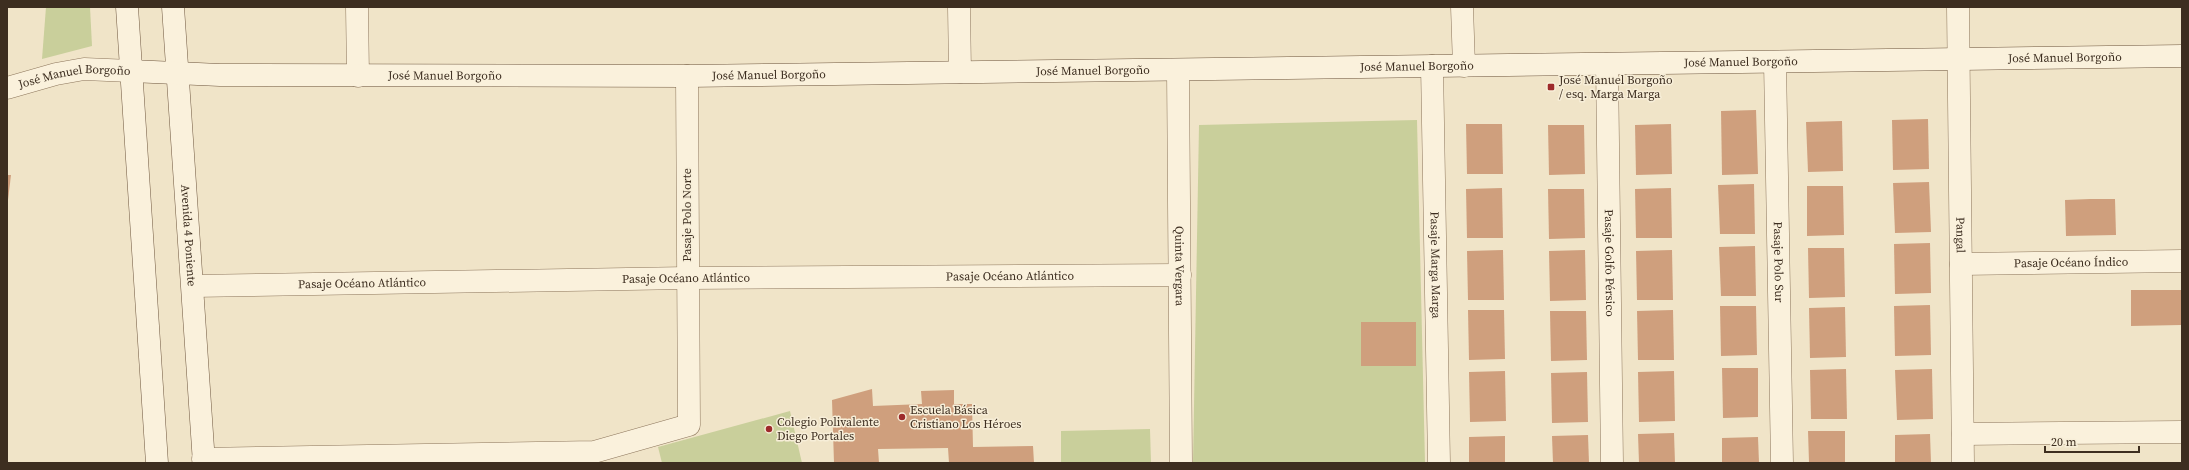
<svg xmlns="http://www.w3.org/2000/svg" width="2189" height="470" viewBox="0 0 2189 470" font-family="'Source Serif 4',serif">
  <style>
    .green { fill: #c9cf9b }
    .building { fill: #cf9f7d }
    .lines { fill: none; stroke-linecap: round; stroke-linejoin: round }
    .street-casing { stroke: #8d765c; stroke-width: 23 }
    .secondary-casing { stroke: #6f573f; stroke-width: 23 }
    .street { stroke: #faf1dc; stroke-width: 22 }
    .secondary { stroke: #faf1dc; stroke-width: 22 }
    .poi-dot { fill: #9e2a2b; stroke: #f7eed8; stroke-width: 1.5 }
    .labels { text-anchor: middle; dominant-baseline: central; stroke-width: 3; stroke-linejoin: round; paint-order: stroke }
    .street-label { font-size: 12px; fill: #3d2e20; stroke: #f7eed8 }
    .poi-label { font-size: 12px; fill: #3d2e20; stroke: #f7eed8; text-anchor: start }
  </style>
  <rect width="100%" height="100%" fill="#f0e4c8"/>
  <g class="green">
    <path d="M46,7h44l2,39 -50,13z"/>
    <path d="M1417,120l8,343h-232l6,-338z"/>
    <path d="M790,411l12,52h-140l-4,-16z"/>
    <path d="M1150,429l1,34h-90v-32z"/>
  </g>
  <g class="building">
    <path d="M1756,110l2,64 -36,1 -1,-64z"/>
    <path d="M1928,119l1,50 -36,1 -1,-50z"/>
    <path d="M1842,121l1,50 -35,1 -2,-50z"/>
    <path d="M1466,124h36l1,50h-36z"/>
    <path d="M1671,124l1,50 -36,1 -1,-50z"/>
    <path d="M1548,125h36l1,49 -36,1z"/>
    <path d="M7,175h4l-3,25h-1z"/>
    <path d="M1929,182l2,50 -36,1 -2,-50z"/>
    <path d="M1754,184l1,50h-35l-2,-49z"/>
    <path d="M1807,186h36l1,49 -37,1z"/>
    <path d="M1502,188l1,50h-36l-1,-49z"/>
    <path d="M1671,188l1,50h-36l-1,-49z"/>
    <path d="M1548,189h36l1,49 -36,1z"/>
    <path d="M2090,199h25l1,36 -50,1 -1,-36z"/>
    <path d="M1930,243l1,50 -36,1 -1,-50z"/>
    <path d="M1755,246l1,50h-35l-2,-49z"/>
    <path d="M1808,248h36l1,49 -36,1z"/>
    <path d="M1503,250l1,50h-36l-1,-49z"/>
    <path d="M1585,250l1,50 -36,1 -1,-50z"/>
    <path d="M1672,250l1,50h-36l-1,-49z"/>
    <path d="M2131,290h50v35l-50,1z"/>
    <path d="M1930,305l1,50 -36,1 -1,-50z"/>
    <path d="M1720,306h36l1,49 -36,1z"/>
    <path d="M1845,307l1,50 -36,1 -1,-50z"/>
    <path d="M1468,310h36l1,49 -36,1z"/>
    <path d="M1673,310l1,50h-36l-1,-49z"/>
    <path d="M1550,311h36l1,49 -36,1z"/>
    <rect x="1361" y="322" width="55" height="44"/>
    <path d="M1722,368h36v49l-35,1z"/>
    <path d="M1846,369l1,50h-36l-1,-49z"/>
    <path d="M1932,369l1,50 -36,1 -2,-50z"/>
    <path d="M1505,371l1,50 -36,1 -1,-50z"/>
    <path d="M1674,371l1,50 -36,1 -1,-50z"/>
    <path d="M1587,372l1,50 -36,1 -1,-50z"/>
    <path d="M872,389l1,17 49,-2 -1,-13 33,-1v14h18l1,43 60,-1 1,17h-85l-1,-15 -70,1 1,14h-45l-2,-63z"/>
    <path d="M1808,431h37v32h-36z"/>
    <path d="M1674,433l1,30h-36l-1,-29z"/>
    <path d="M1930,434l1,29h-36v-28z"/>
    <path d="M1588,435l1,28h-36l-1,-27z"/>
    <path d="M1505,436v27h-36v-26z"/>
    <path d="M1758,437l1,26h-37v-25z"/>
  </g>
  <g class="lines">
    <g class="street-casing">
      <g id="street">
        <path d="M357,7l1,69"/>
        <path d="M959,7l1,65"/>
        <path d="M1462,7l2,59"/>
        <path id="s1" d="M1958,7l5,456"/>
        <path id="s2" d="M1775,62l7,401"/>
        <path id="s3" d="M1607,64l5,399"/>
        <path id="s4" d="M1432,66l7,397"/>
        <path id="s5" d="M1178,70l3,393"/>
        <path id="s6" d="M7,88l49,-14 28,-5 47,2"/>
        <path id="s7" d="M1961,264l221,-3"/>
        <path id="s8" d="M193,286l494,-8 493,-3"/>
        <path d="M1963,434l219,-2"/>
        <path d="M203,459l391,-7 95,-27 -2,-349"/>
      </g>
    </g>
    <g class="secondary-casing">
      <g id="secondary">
        <path d="M127,7l30,456"/>
        <path id="s9" d="M173,7l31,456"/>
        <path id="s10" d="M131,71l89,4 467,1 1495,-20"/>
      </g>
    </g>
    <use href="#street" class="street"/>
    <use href="#secondary" class="secondary"/>
  </g>
  <g class="poi-dot">
    <rect x="1547" y="83" width="8" height="8" rx="2"/>
    <circle cx="902" cy="417" r="4"/>
    <circle cx="769" cy="429" r="4"/>
  </g>
  <g class="labels">
    <g class="street-label">
      <text stroke="none"><textPath href="#s10" startOffset="1934">José Manuel Borgoño</textPath></text>
      <text stroke="none"><textPath href="#s10" startOffset="1610">José Manuel Borgoño</textPath></text>
      <text stroke="none"><textPath href="#s10" startOffset="1286">José Manuel Borgoño</textPath></text>
      <text stroke="none"><textPath href="#s10" startOffset="962">José Manuel Borgoño</textPath></text>
      <text stroke="none"><textPath href="#s10" startOffset="638">José Manuel Borgoño</textPath></text>
      <text stroke="none"><textPath href="#s10" startOffset="314">José Manuel Borgoño</textPath></text>
      <text stroke="none"><textPath href="#s6" startOffset="69">José Manuel Borgoño</textPath></text>
      <text transform="translate(687 215) rotate(-90)">Pasaje Polo Norte</text>
      <text stroke="none"><textPath href="#s9" startOffset="229">Avenida 4 Poniente</textPath></text>
      <text stroke="none"><textPath href="#s1" startOffset="228">Pangal</textPath></text>
      <text stroke="none"><textPath href="#s2" startOffset="200">Pasaje Polo Sur</textPath></text>
      <text stroke="none"><textPath href="#s7" startOffset="110">Pasaje Océano Índico</textPath></text>
      <text stroke="none"><textPath href="#s3" startOffset="199">Pasaje Golfo Pérsico</textPath></text>
      <text stroke="none"><textPath href="#s4" startOffset="199">Pasaje Marga Marga</textPath></text>
      <text stroke="none"><textPath href="#s5" startOffset="196">Quinta Vergara</textPath></text>
      <text stroke="none"><textPath href="#s8" startOffset="817">Pasaje Océano Atlántico</textPath></text>
      <text stroke="none"><textPath href="#s8" startOffset="493">Pasaje Océano Atlántico</textPath></text>
      <text stroke="none"><textPath href="#s8" startOffset="169">Pasaje Océano Atlántico</textPath></text>
    </g>
    <g class="poi-label">
      <text x="1559" y="80">José Manuel Borgoño<tspan x="1559" dy="14">/ esq. Marga Marga</tspan></text>
      <text x="910" y="410">Escuela Básica<tspan x="910" dy="14">Cristiano Los Héroes</tspan></text>
      <text x="777" y="422">Colegio Polivalente<tspan x="777" dy="14">Diego Portales</tspan></text>
    </g>
  </g>
  <rect width="2189" height="470" fill="none" stroke="#3d2e20" stroke-width="16"/>
  <path d="M2045 446v6h94v-6" fill="none" stroke="#3d2e20" stroke-width="2"/>
  <text x="2051" y="446" font-size="12" fill="#3d2e20" stroke="#f7eed8" stroke-width="3" paint-order="stroke">20 m</text>
</svg>
